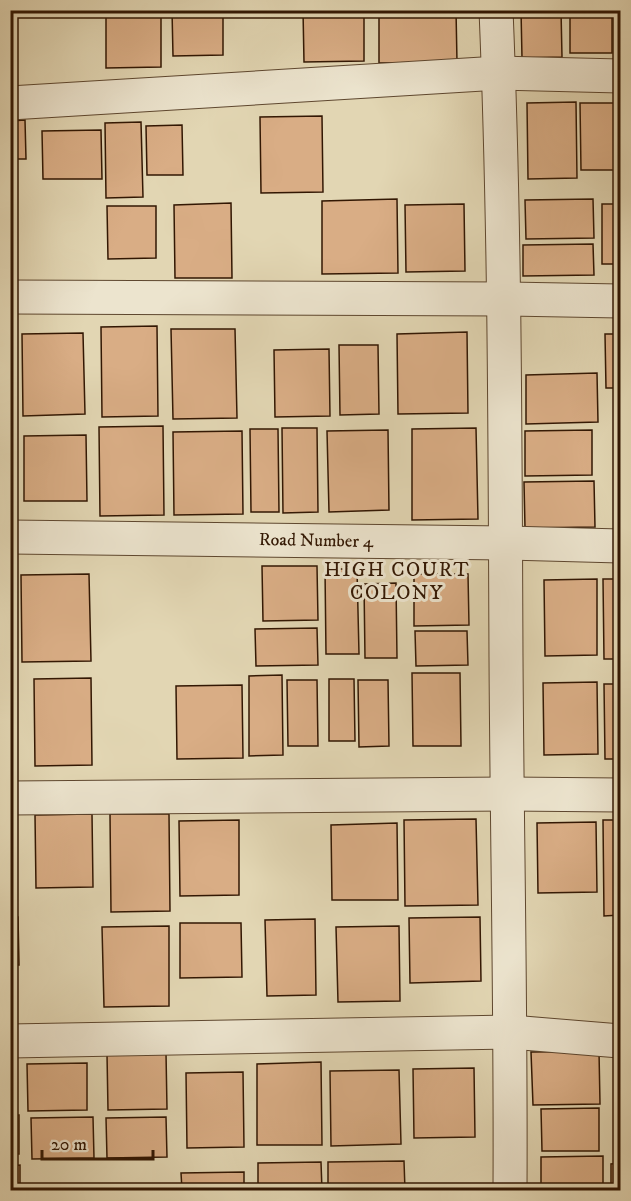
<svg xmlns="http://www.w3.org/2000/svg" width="631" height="1201" viewBox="0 0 631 1201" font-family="'IM FELL DW Pica',serif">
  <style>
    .building { fill: #d9ad85; stroke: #321703; stroke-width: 1.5 }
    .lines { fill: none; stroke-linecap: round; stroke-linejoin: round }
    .minor-casing { stroke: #5e472f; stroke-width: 35 }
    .minor { stroke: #ece4ce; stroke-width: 33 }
    .labels { text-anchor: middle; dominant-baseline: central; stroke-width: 6; stroke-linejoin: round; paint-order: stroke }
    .street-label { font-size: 18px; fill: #321703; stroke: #ece4ce }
    .neighbourhood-label { font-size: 20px; letter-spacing: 1.5px; fill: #321703; stroke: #ece4ce }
  </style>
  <rect width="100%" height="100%" fill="#e2d6b3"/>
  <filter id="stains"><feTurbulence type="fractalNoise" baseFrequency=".00333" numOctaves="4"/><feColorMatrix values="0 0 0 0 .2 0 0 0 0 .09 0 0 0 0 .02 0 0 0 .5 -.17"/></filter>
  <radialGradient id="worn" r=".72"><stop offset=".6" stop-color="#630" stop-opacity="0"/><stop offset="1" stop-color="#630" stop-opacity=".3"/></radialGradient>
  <g class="building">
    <path d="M106,10h55v57l-55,1z"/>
    <path d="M172,10h51v45l-50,1z"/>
    <path d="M303,10h61v51l-60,1z"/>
    <path d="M379,10h77l1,52 -78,1z"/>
    <path d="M521,10h40l1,47 -40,1z"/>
    <rect x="570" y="10" width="42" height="43"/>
    <path d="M576,102l1,76 -49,1 -1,-76z"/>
    <path d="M580,103h40v67h-39z"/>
    <path d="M322,116l1,76 -62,1 -1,-76z"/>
    <path d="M25,120l1,39h-16v-38z"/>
    <path d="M141,122l2,75 -37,1 -1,-75z"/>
    <path d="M182,125l1,50h-36l-1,-49z"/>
    <path d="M101,130l1,49h-59l-1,-48z"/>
    <path d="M397,199l1,74 -76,1v-73z"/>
    <path d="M593,199l1,39 -68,1 -1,-39z"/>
    <path d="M231,203l1,75h-57l-1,-73z"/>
    <path d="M464,204l1,67 -59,1 -1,-67z"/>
    <rect x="602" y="204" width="18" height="60"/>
    <path d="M107,206h49v52l-48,1z"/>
    <path d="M593,244l1,31 -71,1v-31z"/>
    <path d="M157,326l1,90 -56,1 -1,-90z"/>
    <path d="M171,329h64l2,89 -64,1z"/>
    <path d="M467,332l1,81 -70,1 -1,-80z"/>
    <path d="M83,333l2,81 -62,2 -1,-82z"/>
    <rect x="10" y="334" width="2" height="72"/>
    <path d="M605,334h15v54h-14z"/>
    <path d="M339,345h39l1,69 -39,1z"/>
    <path d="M329,349l1,67 -55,1 -1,-67z"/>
    <path d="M597,373l1,49 -72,2v-49z"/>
    <path d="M163,426l1,89 -64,1 -1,-89z"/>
    <path d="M282,428h35l1,84 -35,1z"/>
    <path d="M476,428l2,91 -66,1v-91z"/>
    <path d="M250,429h28l1,83h-28z"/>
    <path d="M388,430l1,80 -60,2 -2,-81z"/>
    <path d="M592,430v45l-67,1v-45z"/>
    <path d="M242,431l1,83 -69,1 -1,-83z"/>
    <path d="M86,435l1,66h-63v-65z"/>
    <path d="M594,481l1,46 -70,1 -1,-46z"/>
    <path d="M262,566h55l1,54 -55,1z"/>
    <path d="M325,569h32l2,85h-33z"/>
    <path d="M89,574l2,87 -69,1 -1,-87z"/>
    <path d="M414,574h54l1,51 -55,1z"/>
    <path d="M597,579v76l-52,1 -1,-76z"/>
    <path d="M603,579h17v80h-16z"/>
    <path d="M396,583l1,75h-32l-1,-74z"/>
    <path d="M317,628l1,37 -62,1 -1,-37z"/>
    <path d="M415,631h52l1,34 -52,1z"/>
    <path d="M10,670h4l1,44h-5z"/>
    <path d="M412,673h48l1,73h-48z"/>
    <path d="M282,675l1,80 -34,1v-80z"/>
    <path d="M91,678l1,87 -57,1 -1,-87z"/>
    <path d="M329,679h25l1,62h-26z"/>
    <path d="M287,680h30l1,66h-30z"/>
    <path d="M358,680h30l1,66 -30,1z"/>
    <path d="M597,682l1,72 -54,1 -1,-72z"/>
    <path d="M604,684h16v75h-15z"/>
    <path d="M242,685l1,73 -66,1 -1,-73z"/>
    <rect x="10" y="719" width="7" height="46"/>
    <path d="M10,814h4l1,91h-5z"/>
    <path d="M92,814l1,73 -57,1 -1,-73z"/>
    <path d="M110,814h59l1,97 -59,1z"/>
    <path d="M476,819l2,86 -73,1 -1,-86z"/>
    <path d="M239,820v75l-59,1 -1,-75z"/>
    <path d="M603,820h17v95l-16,1z"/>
    <path d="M596,822l1,70 -59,1 -1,-70z"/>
    <path d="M397,823l1,77h-66l-1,-75z"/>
    <path d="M10,917h8l1,48h-9z"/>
    <path d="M480,917l1,64 -71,2 -1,-65z"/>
    <path d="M315,919l1,76 -49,1 -2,-76z"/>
    <path d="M180,923h61l1,54 -62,1z"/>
    <path d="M169,926v80l-65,1 -2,-80z"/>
    <path d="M399,926l1,75 -62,1 -2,-75z"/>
    <path d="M599,1051l1,53 -67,1 -2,-53z"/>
    <path d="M166,1053l1,56 -59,1 -1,-56z"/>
    <path d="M10,1060h5l1,44h-6z"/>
    <path d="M321,1062l1,83h-65v-81z"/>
    <path d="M87,1063v47l-59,1 -1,-47z"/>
    <path d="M474,1068l1,69 -61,1 -1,-69z"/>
    <path d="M399,1070l2,74 -70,2 -1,-75z"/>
    <path d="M243,1072l1,75 -57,1 -1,-75z"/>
    <path d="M599,1108v43h-57l-1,-42z"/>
    <rect x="10" y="1115" width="9" height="39"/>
    <path d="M93,1117l1,41 -62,1 -1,-41z"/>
    <path d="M166,1117l1,40 -60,1 -1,-40z"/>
    <path d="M603,1156v34h-62v-33z"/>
    <path d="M404,1161l1,29h-77v-28z"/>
    <path d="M321,1162l1,28h-64v-27z"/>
    <path d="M620,1163v27h-9v-26z"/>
    <path d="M20,1165v25h-10v-24z"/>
    <path d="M244,1172v18h-62l-1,-17z"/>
  </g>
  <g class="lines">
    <g class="minor-casing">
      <g id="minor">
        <path d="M496,10c9,216 9,431 10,647 1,178 5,356 4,533"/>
        <path d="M10,103l489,-30 121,3"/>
        <path d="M10,297l494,2 116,2"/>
        <path d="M10,537l496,6 114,3"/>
        <path d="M10,798l497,-4 113,1"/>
        <path d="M10,1041l501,-9 109,9"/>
      </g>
    </g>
    <use href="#minor" class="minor"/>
  </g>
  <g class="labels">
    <g class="street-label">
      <text transform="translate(316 541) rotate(1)">Road Number 4</text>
    </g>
    <g class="neighbourhood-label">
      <text x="397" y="570">HIGH COURT<tspan x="397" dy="23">COLONY</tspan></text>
    </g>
  </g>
  <rect width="631" height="1201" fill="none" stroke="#e2d6b3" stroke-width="36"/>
  <rect x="12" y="12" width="607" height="1177" fill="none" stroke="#321703" stroke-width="3"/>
  <rect x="18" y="18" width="595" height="1165" fill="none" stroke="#321703" stroke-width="1.5"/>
  <path d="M42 1150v9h111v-9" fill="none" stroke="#321703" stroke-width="3"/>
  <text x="51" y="1150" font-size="18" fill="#321703" stroke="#ece4ce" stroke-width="4.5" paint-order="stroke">20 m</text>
  <rect width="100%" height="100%" filter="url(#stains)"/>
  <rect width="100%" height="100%" fill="url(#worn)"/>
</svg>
